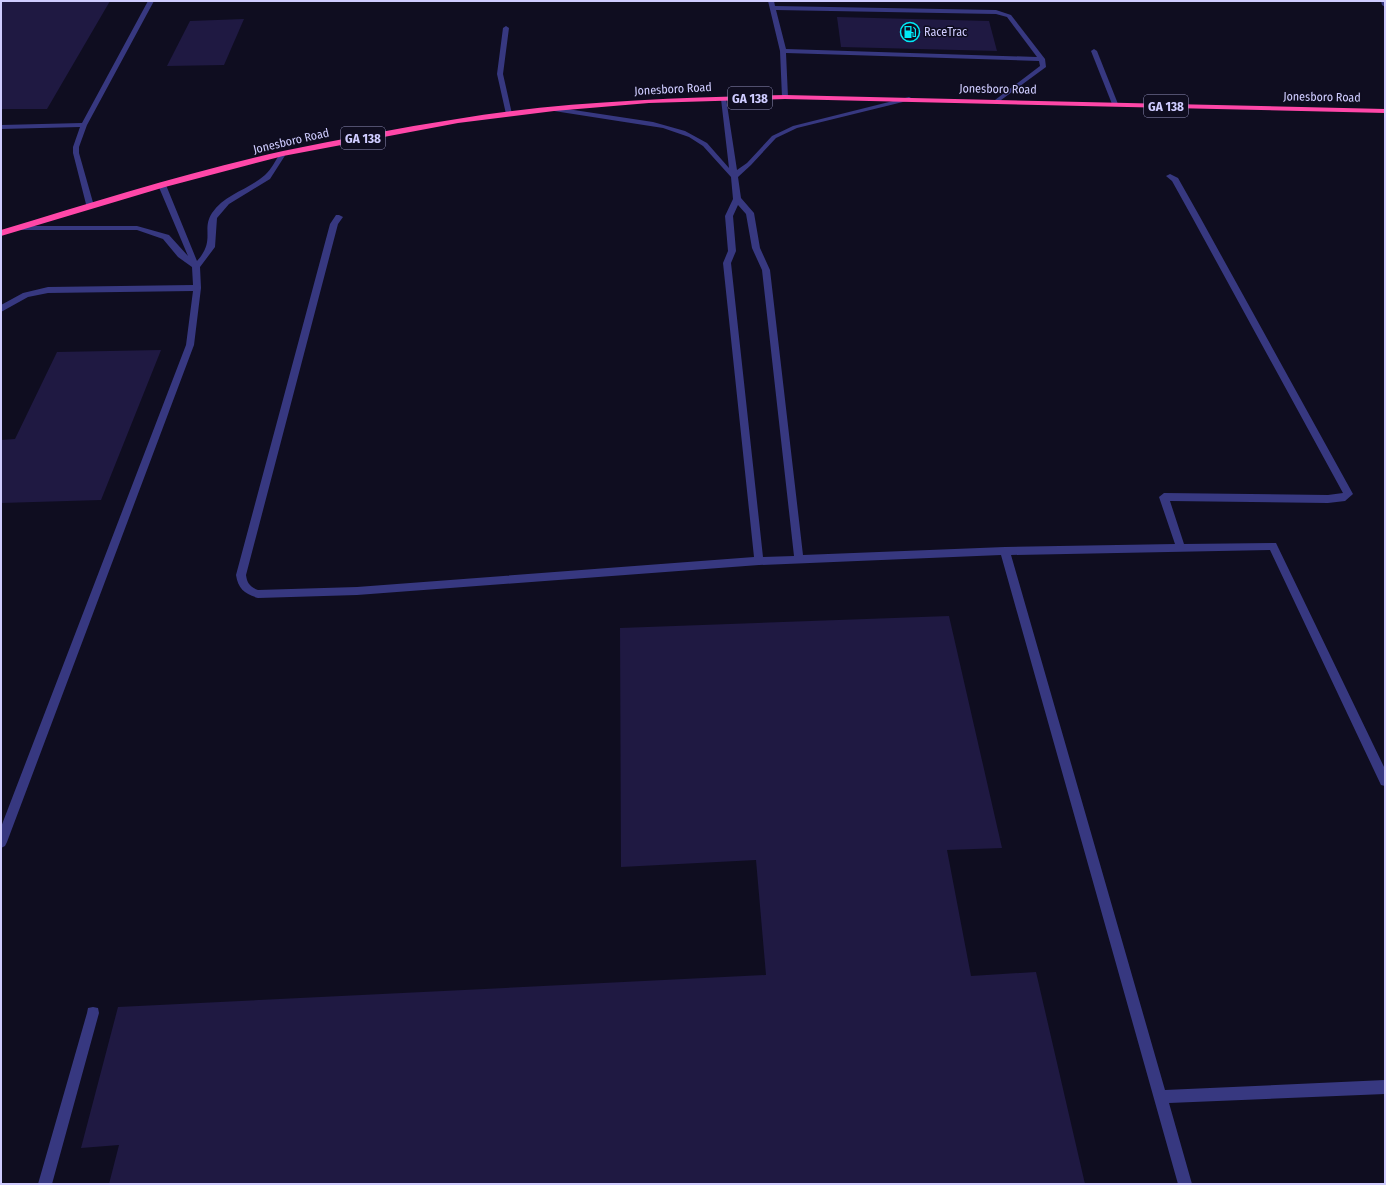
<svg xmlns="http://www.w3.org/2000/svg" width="1386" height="1185" viewBox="0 0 1386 1185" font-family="'Fira Sans Condensed',sans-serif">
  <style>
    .building { fill: #1f1942 }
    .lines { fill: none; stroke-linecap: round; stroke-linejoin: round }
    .minor { fill: #373880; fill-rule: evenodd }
    .highway { fill: #ff47a8; fill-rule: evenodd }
    .labels { text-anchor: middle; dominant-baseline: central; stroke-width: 3; stroke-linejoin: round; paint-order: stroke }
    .far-poi-label { font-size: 12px; fill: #cfccff; stroke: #0f0d20; text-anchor: start }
    .far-street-label { font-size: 12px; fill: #cfccff; stroke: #0f0d20 }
    .shield { fill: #0f0d20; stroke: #9593bc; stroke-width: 1 }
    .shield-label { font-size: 13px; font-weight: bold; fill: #cfccff }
  </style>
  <rect width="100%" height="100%" fill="#0f0d20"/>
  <g class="building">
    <path d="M1,1h109l-63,108h-46z"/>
    <path d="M837,17l152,4 8,30 -156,-4z"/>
    <path d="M244,19l-20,46 -57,1 23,-45z"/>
    <path d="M161,350l-60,150 -100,3v-63l14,-1 42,-87z"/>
    <path d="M949,616l53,232 -55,2 24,126 65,-4 49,212h-976l10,-39 -38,3 37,-141 648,-32 -10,-115 -135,7 -1,-239z"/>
  </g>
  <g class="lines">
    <g class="minor">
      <path d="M148,1h6l-67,124 -8,22v6l15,53 -4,2h-3l-14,-55v-6l7,-20 -79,2v-4l81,-2z"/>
      <path d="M768,1h6l1,5 221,4 15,5 34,44 1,8 -49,36 -3,-2 1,-1 45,-34 -1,-5 -253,-8 2,44 -3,2 -3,-2 -2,-46zM776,10l220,4 11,3 30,40 -251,-8z"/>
      <path d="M1381,1h4v6l-3,-2z"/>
      <path d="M506,26l3,2 -6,46 9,40 -3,2 -3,-2 -9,-40 6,-46z"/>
      <path d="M1094,49l3,2 21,53 -1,1 -5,-1 -21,-53z"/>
      <path d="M909,97l2,1v2l-114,28 -21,10 -25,27 -13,12 3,21 13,15 6,35 10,22 33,285 202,-8 170,-3 -16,-47 5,-4 164,2 15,-2 -151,-276 -20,-36 -6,-5 4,-2 8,4 22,39 153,277 -8,7 -17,2 -158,-2 14,43 92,-1 109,226v17l-4,-1 -111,-235 -259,5 154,535 220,-10v14l-216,9 23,81h-14l-177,-629 -242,10 -402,30 -99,3c-13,-4 -20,-9 -22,-23l94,-351 6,-9h3l4,2 -5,7 -92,351c1,8 4,12 12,15l99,-3 397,-30 -31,-294 5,-12 -3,-35 8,-17 -2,-22 -28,-31 -14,-9 -26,-9 -109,-17 -3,-2 3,-2 99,15 32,9 22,12 22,25 -8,-69 5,-1 11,72 10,-7 25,-27 21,-10zM738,205l8,9 6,34 10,22 32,286 -31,1 -32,-294 5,-12 -3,-35z"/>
      <path d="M281,153l5,1 -16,25 -41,25 -12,14 -2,29 -15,20 1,21 -7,57 -187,497 -2,4 -4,2v-21l185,-482 7,-54 -145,2 -20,4 -27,15v-7l22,-12 25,-6 145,-2 -1,-18 -14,-10 -15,-18 -26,-9h-119l-4,-2 4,-2h119l32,9 19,21 -30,-71 4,-2 4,2 31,76c19,-21 4,-31 15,-48 13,-19 36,-23 53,-38 7,-6 10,-15 16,-22z"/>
      <path d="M93,1007l5,1 1,5 -47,171h-14l49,-171 1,-5z"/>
    </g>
    <path class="highway" d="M785,95l600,14v4l-600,-14 -136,4 -95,8 -96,12 -175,33 -118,31 -164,49v-6c93,-28 187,-58 282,-79 58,-12 116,-23 174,-32 108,-18 218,-21 328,-24z"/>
  </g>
  <defs>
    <g id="fuel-ring" transform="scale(1)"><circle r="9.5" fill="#0f0d20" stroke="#00eaf7" stroke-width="1.5"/><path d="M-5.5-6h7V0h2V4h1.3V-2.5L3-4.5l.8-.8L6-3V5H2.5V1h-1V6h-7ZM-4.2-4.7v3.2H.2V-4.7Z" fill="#00eaf7"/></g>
  </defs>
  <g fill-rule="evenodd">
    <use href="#fuel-ring" x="910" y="32"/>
  </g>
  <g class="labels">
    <g class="far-poi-label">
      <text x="924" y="32">RaceTrac</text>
    </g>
    <g class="far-street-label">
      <text transform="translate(673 89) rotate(-3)">Jonesboro Road</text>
      <text transform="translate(998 89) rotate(1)">Jonesboro Road</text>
      <text transform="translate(1322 97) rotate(1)">Jonesboro Road</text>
      <text transform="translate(291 141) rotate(-13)">Jonesboro Road</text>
    </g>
    <g class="shield">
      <rect x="728" y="87" width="44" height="22" rx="3"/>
      <rect x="1144" y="95" width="44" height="22" rx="3"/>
      <rect x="341" y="127" width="44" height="22" rx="3"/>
    </g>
    <g class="shield-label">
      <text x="750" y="98">GA 138</text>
      <text x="1166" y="106">GA 138</text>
      <text x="363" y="138">GA 138</text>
    </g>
  </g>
  <rect width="1386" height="1185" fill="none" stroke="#cfccff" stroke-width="4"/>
</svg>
